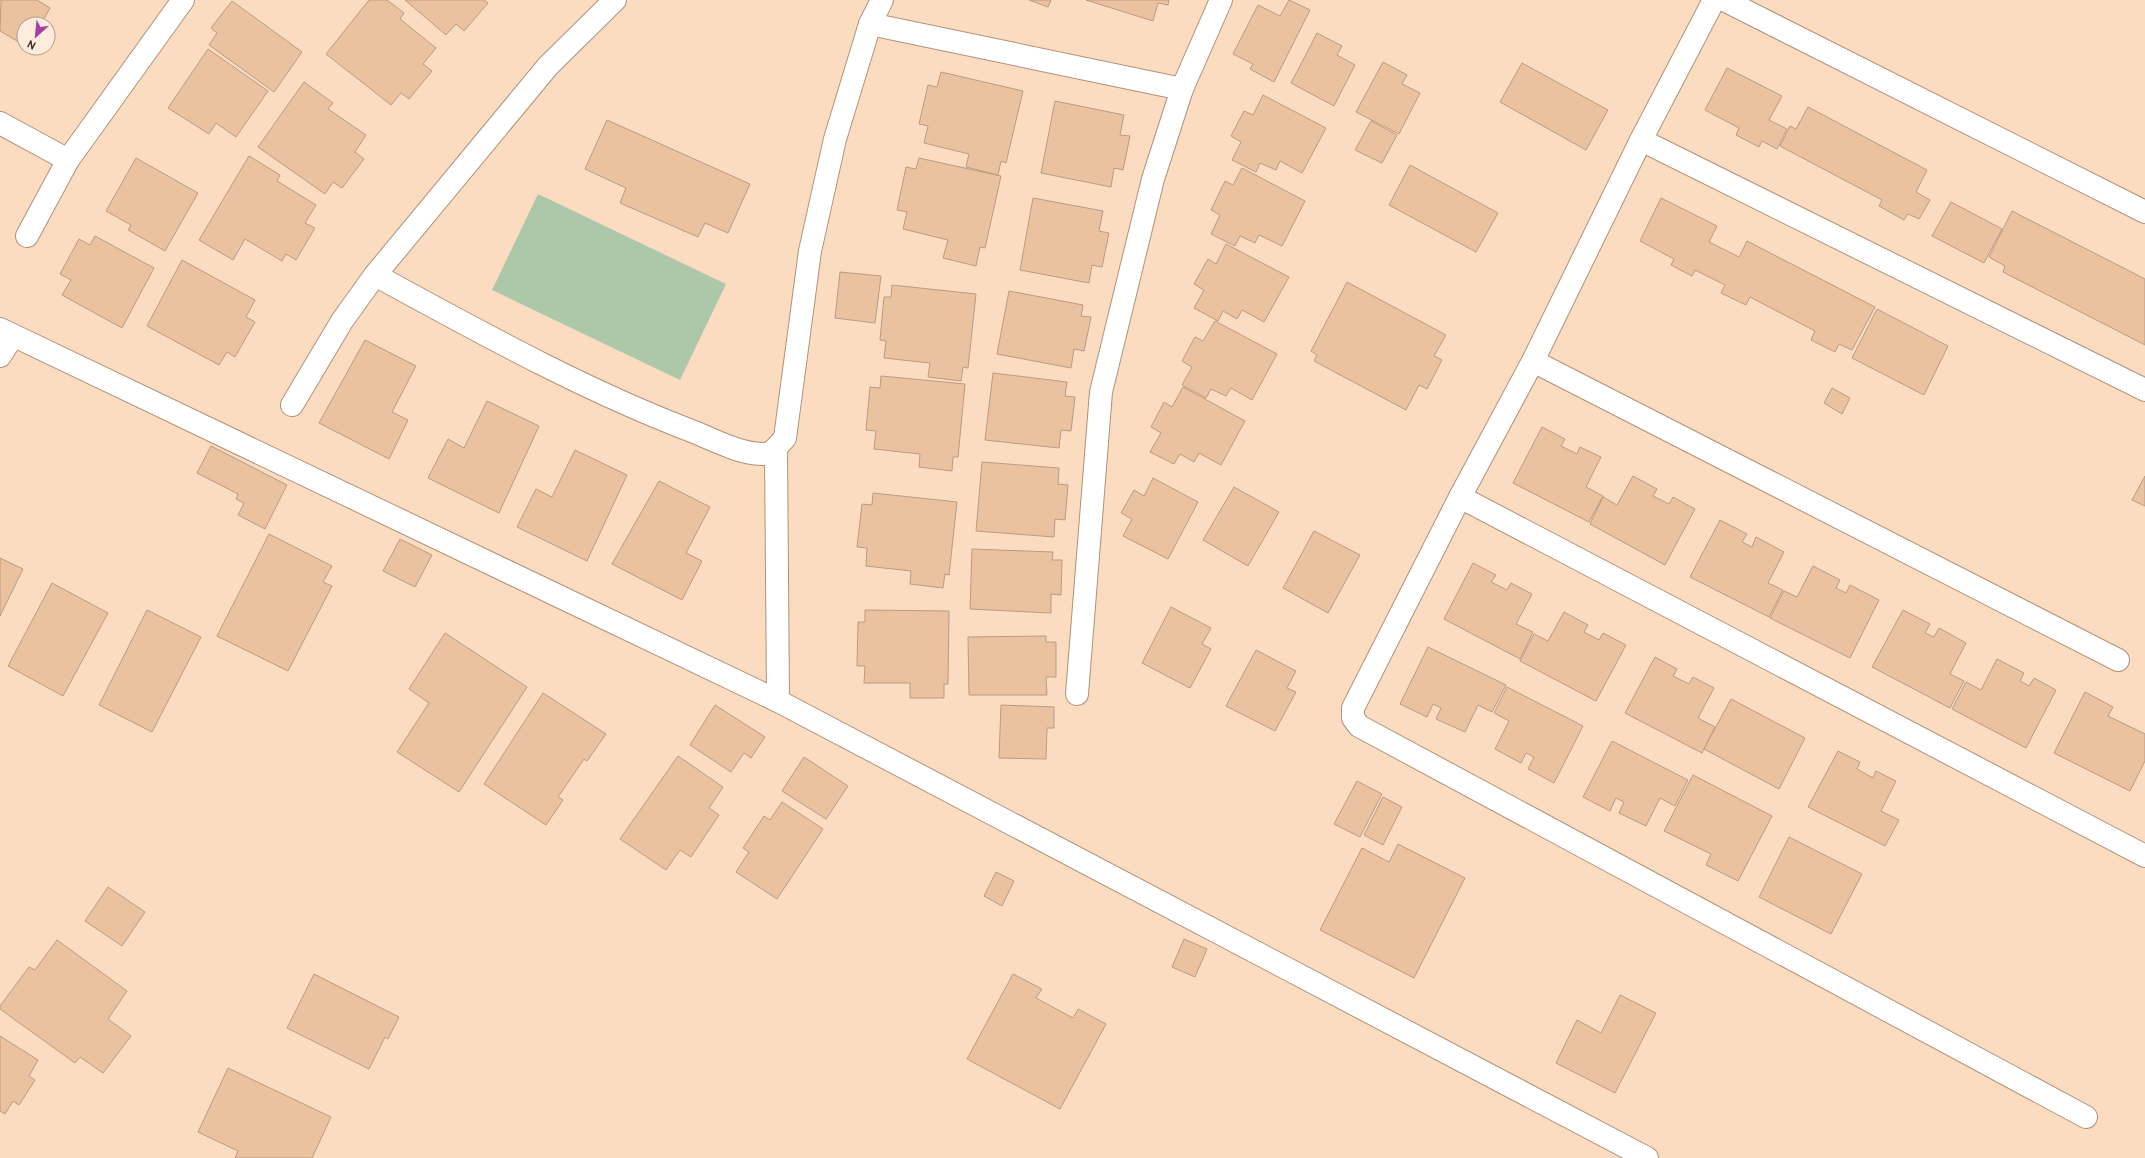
<svg xmlns="http://www.w3.org/2000/svg" width="2145" height="1158" viewBox="0 0 2145 1158" font-family="Overpass,sans-serif">
  <style>
    .pitch { fill: #adc8a9 }
    .building { fill: #eac2a0; stroke: #b99b83 }
    .lines { fill: none; stroke-linecap: round; stroke-linejoin: round }
    .minor-casing { stroke: #b09279; stroke-width: 24 }
    .minor { stroke: #fff; stroke-width: 22 }
  </style>
  <rect width="100%" height="100%" fill="#fbdcc1"/>
  <path class="pitch" d="M538,194l188,90 -46,96 -188,-90z"/>
  <g class="building">
    <path d="M1,0h36l13,8 -9,16h-17v21l-24,-14z"/>
    <path d="M369,0h18l17,13 -4,6 36,29 -13,16 9,7 -23,28 -8,-6 -10,12 -65,-51z"/>
    <path d="M405,0h79l4,3 -24,28 -8,-7 -10,11z"/>
    <path d="M1029,0h22l-3,7z"/>
    <path d="M1086,0h83l-1,5 -10,-2 -5,18z"/>
    <path d="M1289,0l21,10 -36,72 -24,-13 3,-5 -20,-10 25,-49 22,11z"/>
    <path d="M232,1l70,51 -28,40 -65,-47 8,-12 -6,-5z"/>
    <path d="M1317,33l25,13 -5,9 18,10 -21,41 -43,-23z"/>
    <path d="M208,49l60,42 -32,46 -20,-14 -7,11 -41,-26z"/>
    <path d="M1383,62l24,13 -5,9 18,9 -21,41 -43,-22z"/>
    <path d="M1522,63l86,47 -22,40 -86,-48z"/>
    <path d="M1727,68l55,28 -13,24 18,9 -10,20 -15,-8 -3,6 -23,-12 3,-7 -34,-18z"/>
    <path d="M941,72l82,19 -17,72 -5,-2 -3,14 -32,-8 3,-13 -45,-11 4,-17 -9,-2 9,-39 9,2z"/>
    <path d="M304,82l29,21 -5,6 38,26 -11,17 9,7 -22,29 -9,-6 -8,12 -67,-47z"/>
    <path d="M1263,95l63,33 -24,45 -22,-12 -4,9 -16,-7 -4,9 -24,-12 9,-18 -10,-6 13,-25 9,4z"/>
    <path d="M1055,101l69,14 -4,20 10,1 -7,34 -9,-2 -3,19 -70,-14z"/>
    <path d="M1808,107l119,63 -11,22 14,8 -11,19 -11,-5 -4,6 -25,-14 3,-6 -102,-54 10,-20 6,3z"/>
    <path d="M607,120l143,64 -22,49 -23,-10 -7,14 -78,-34 6,-15 -41,-19z"/>
    <path d="M1371,121l26,14 -15,28 -27,-13z"/>
    <path d="M249,156l31,19 -3,6 39,24 -11,18 10,5 -19,32 -10,-6 -4,7 -37,-22 -12,21 -34,-20z"/>
    <path d="M136,158l62,35 -33,58 -37,-21 3,-5 -25,-14z"/>
    <path d="M919,158l82,18 -16,72 -5,-1 -4,19 -33,-8 5,-18 -45,-11 4,-17 -10,-2 9,-43 10,2z"/>
    <path d="M1410,165l88,48 -22,39 -87,-47z"/>
    <path d="M1242,168l63,33 -23,45 -23,-11 -4,8 -15,-7 -5,10 -24,-12 9,-19 -9,-5 14,-29 8,4z"/>
    <path d="M1033,198l70,13 -4,20 10,2 -7,34 -10,-2 -3,18 -69,-13z"/>
    <path d="M1661,198l56,28 -8,16 30,15 8,-16 128,66 -23,43 -13,-6 -4,8 -24,-12 4,-9 -65,-34 -4,8 -25,-12 4,-8 -30,-15 -3,6 -21,-11 3,-6 -34,-18z"/>
    <path d="M1951,202l51,27 -18,34 -52,-27z"/>
    <path d="M2012,211l133,68v66l-142,-73 2,-6 -16,-9z"/>
    <path d="M95,236l59,32 -32,60 -60,-33 9,-15 -11,-6 19,-35 11,6z"/>
    <path d="M1226,244l63,33 -25,45 -22,-12 -5,9 -14,-8 -5,10 -24,-13 10,-18 -10,-6 14,-25 8,5z"/>
    <path d="M182,260l73,40 -9,17 9,5 -20,35 -8,-5 -8,13 -72,-39z"/>
    <path d="M840,272l41,4 -6,47 -40,-5z"/>
    <path d="M1347,282l99,53 -12,21 8,4 -15,29 -8,-4 -13,25 -92,-49 3,-6 -6,-4z"/>
    <path d="M892,285l84,9 -8,74 -5,-1 -2,14 -33,-4 2,-14 -46,-5 2,-17 -6,-1 4,-43h7z"/>
    <path d="M1009,291l74,14 -2,11 10,1 -7,34 -10,-2 -3,19 -74,-14z"/>
    <path d="M1877,309l71,37 -24,49 -72,-37z"/>
    <path d="M1215,321l62,33 -25,46 -21,-12 -5,8 -15,-7 -5,9 -24,-13 10,-18 -10,-6 13,-24 8,4z"/>
    <path d="M365,340l51,26 -24,46 16,8 -19,39 -70,-36z"/>
    <path d="M993,373l74,9 -2,14 10,1 -4,34 -10,-1 -2,18 -74,-8z"/>
    <path d="M881,376l84,8 -7,73h-5l-1,14 -33,-4 1,-13 -46,-5 2,-18 -10,-1 4,-43 10,1z"/>
    <path d="M1183,387l62,34 -24,44 -22,-12 -5,9 -14,-8 -6,10 -24,-12 11,-19 -10,-6 13,-25 8,5z"/>
    <path d="M1832,388l18,10 -8,16 -18,-11z"/>
    <path d="M487,401l52,25 -40,87 -71,-35 20,-39 16,9z"/>
    <path d="M1542,427l23,12 -4,7 16,8 3,-7 21,10 -15,30 17,9 -14,26 -76,-39z"/>
    <path d="M211,446l76,39 -22,44 -27,-14 6,-12 -8,-4 2,-5 -41,-21z"/>
    <path d="M575,450l52,25 -40,86 -70,-34 19,-38 16,8z"/>
    <path d="M982,462l77,6 -1,16 10,1 -3,35 -10,-1 -1,18 -78,-6z"/>
    <path d="M1633,476l24,13 -4,7 16,8 4,-7 22,12 -30,56 -75,-41 13,-27 14,8z"/>
    <path d="M2145,476v30l-13,-6z"/>
    <path d="M1153,478l45,24 -30,57 -45,-23 9,-17 -11,-6 13,-23 10,6z"/>
    <path d="M659,481l51,26 -24,46 16,8 -20,39 -70,-36z"/>
    <path d="M1234,487l45,25 -31,54 -45,-26z"/>
    <path d="M873,493l84,9 -8,73 -4,-1 -2,14 -33,-4 1,-13 -45,-5 1,-18 -10,-1 5,-43 10,1z"/>
    <path d="M1720,520l27,14 -5,8 10,5 4,-10 28,15 -16,31 15,7 -14,27 -79,-40z"/>
    <path d="M1314,531l46,24 -32,58 -45,-25z"/>
    <path d="M269,534l63,32 -9,16 9,4 -44,85 -71,-35z"/>
    <path d="M400,539l32,16 -17,32 -32,-16z"/>
    <path d="M972,549l81,3 -1,8h10l-1,35 -10,-1v19l-81,-4z"/>
    <path d="M0,558l23,11 -23,47z"/>
    <path d="M1473,563l23,12 -5,7 16,8 4,-7 21,11 -16,30 17,8 -13,27 -76,-40z"/>
    <path d="M1813,566l27,14 -4,8 10,5 4,-8 29,15 -29,58 -80,-40 14,-27 13,6z"/>
    <path d="M52,583l56,30 -45,83 -55,-30z"/>
    <path d="M1171,607l40,21 -9,16 9,5 -21,39 -48,-25z"/>
    <path d="M147,610l54,27 -49,95 -53,-27z"/>
    <path d="M865,610l84,1 -1,73h-4v14h-34v-15h-46l1,-17h-8l1,-44h7z"/>
    <path d="M1903,610l27,14 -5,9 9,4 5,-9 27,15 -16,31 14,7 -14,27 -78,-41z"/>
    <path d="M1564,612l24,13 -4,7 15,8 4,-7 23,12 -30,56 -76,-40 14,-27 14,7z"/>
    <path d="M445,633l82,54 -68,105 -62,-40 32,-49 -20,-14z"/>
    <path d="M1046,636v6h10v35h-10l1,18h-78l-1,-58z"/>
    <path d="M1428,647l78,38 -14,27 -14,-7 -13,27 -29,-13 5,-11 -8,-4 -6,13 -27,-13z"/>
    <path d="M1256,650l40,21 -9,17 9,4 -21,39 -49,-25z"/>
    <path d="M1655,657l22,12 -4,7 16,8 4,-7 21,11 -16,30 17,9 -13,26 -77,-40z"/>
    <path d="M1997,659l27,14 -4,8 9,5 5,-8 22,12 -30,58 -74,-39 14,-27 15,8z"/>
    <path d="M1507,687l76,39 -29,57 -26,-14 6,-12 -8,-4 -5,10 -26,-14 14,-28 -15,-8z"/>
    <path d="M2085,692l28,15 -5,9 37,18v27l-15,30 -76,-38z"/>
    <path d="M543,693l63,41 -19,27 -3,-2 -26,38 5,3 -17,25 -62,-41z"/>
    <path d="M1731,699l74,39 -26,51 -75,-40z"/>
    <path d="M715,705l50,32 -14,21 -7,-5 -13,19 -41,-27z"/>
    <path d="M1001,705l53,2v21h-7l-1,31 -47,-1z"/>
    <path d="M1612,741l76,39 -13,26 -15,-8 -14,28 -27,-13 5,-11 -8,-4 -6,13 -27,-14z"/>
    <path d="M1838,751l22,11 -3,7 16,9 3,-7 20,10 -15,30 18,9 -14,26 -77,-39z"/>
    <path d="M678,756l45,31 -14,21 10,7 -28,42 -11,-7 -14,20 -46,-31z"/>
    <path d="M804,757l44,29 -22,33 -44,-28z"/>
    <path d="M1693,775l79,41 -34,65 -32,-16 5,-11 -47,-23z"/>
    <path d="M1357,781l25,13 -22,43 -26,-13z"/>
    <path d="M1383,797l19,10 -19,38 -19,-10z"/>
    <path d="M782,802l41,27 -46,70 -41,-27 13,-20 -6,-4 21,-32 6,4z"/>
    <path d="M1789,837l73,37 -31,60 -72,-37z"/>
    <path d="M1398,844l67,34 -51,100 -94,-48 42,-82 27,14z"/>
    <path d="M996,872l18,9 -12,25 -18,-10z"/>
    <path d="M108,887l37,25 -23,34 -37,-25z"/>
    <path d="M1184,939l23,10 -12,28 -23,-10z"/>
    <path d="M57,940l70,51 -19,28 23,17 -28,37 -23,-16 -5,6 -75,-54v-3l29,-39 6,3z"/>
    <path d="M314,974l85,43 -11,22 -3,-2 -16,32 -82,-41z"/>
    <path d="M1013,974l29,15 -6,9 37,20 5,-9 28,15 -46,85 -93,-50z"/>
    <path d="M1620,995l36,18 -41,80 -59,-30 21,-43 24,13z"/>
    <path d="M0,1036l38,24 -9,16 6,4 -16,25 -6,-4 -8,13 -5,-3z"/>
    <path d="M228,1068l103,49 -19,41h-77l3,-7 -40,-19z"/>
  </g>
  <g class="lines">
    <g class="minor-casing">
      <g id="minor">
        <path d="M1714,0l-73,140 -108,221 -73,136 -107,211v10l6,8 727,391"/>
        <path d="M1724,0l421,212"/>
        <path d="M870,24l312,65"/>
        <path d="M0,123l68,37"/>
        <path d="M1641,140l504,250"/>
        <path d="M27,236l41,-76 115,-160"/>
        <path d="M375,275c103,56 205,113 314,155 24,9 49,24 75,24 9,0 15,-10 21,-16l25,-187 25,-112 35,-115 12,-24"/>
        <path d="M0,329l778,372 869,457"/>
        <path d="M0,356l13,-20"/>
        <path d="M1533,361l585,299"/>
        <path d="M292,405l50,-84 33,-46 173,-209 67,-66"/>
        <path d="M776,449l2,252"/>
        <path d="M1460,497l685,359"/>
        <path d="M1077,694l24,-302 52,-213 29,-90 39,-89"/>
      </g>
    </g>
    <use href="#minor" class="minor"/>
  </g>
  <g transform="translate(36 36) rotate(207)"><circle r="19" fill="#ffecdc" stroke="#b1a194"/>
  <path d="M0-3L7 15L0 10L-7 15Z" fill="#a73fa2"/>
  <text y="-6" font-size="11" font-weight="bold" text-anchor="middle" fill="#3d3127">N</text>
  </g>
</svg>
